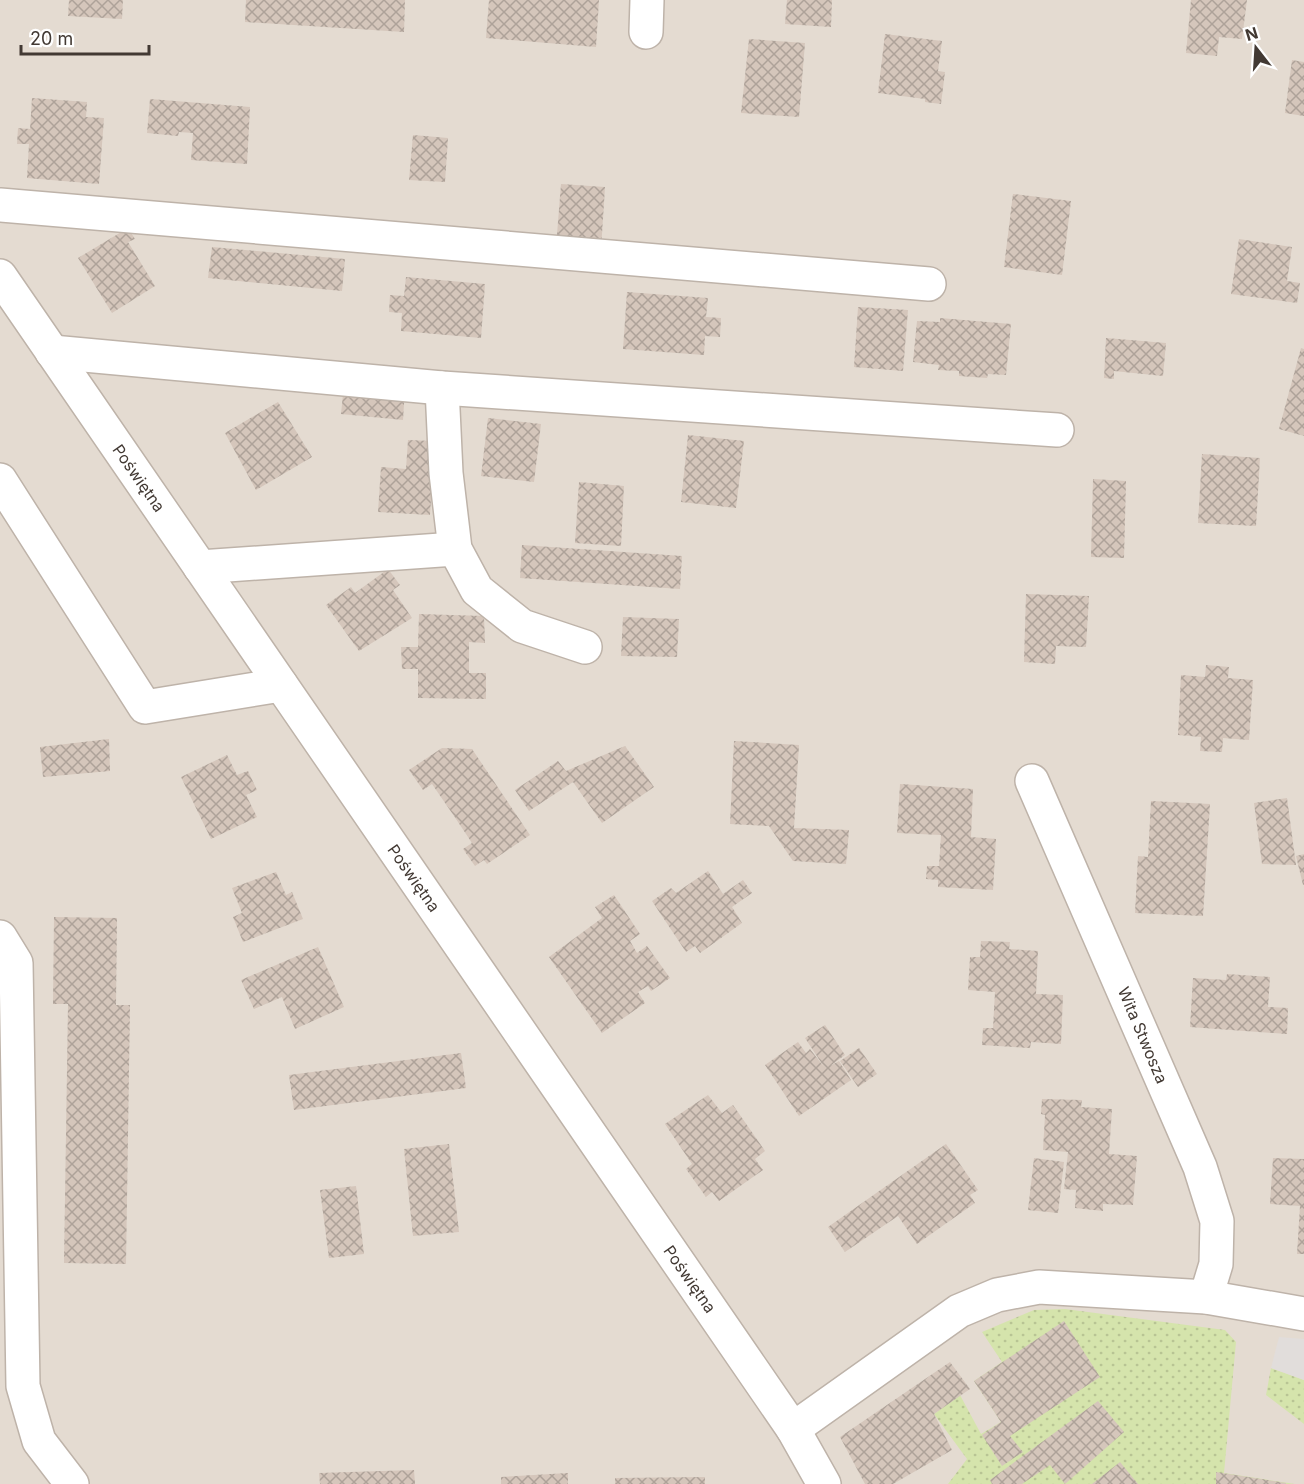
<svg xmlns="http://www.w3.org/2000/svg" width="1304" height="1484" viewBox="0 0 1304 1484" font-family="Inter,sans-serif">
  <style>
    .residential { fill: #e4dbd1 }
    .grass { fill: url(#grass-dots) }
    .parking { fill: #e1dddb }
    .building { fill: url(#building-cross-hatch) }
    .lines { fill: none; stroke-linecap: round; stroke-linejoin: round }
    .minor-casing { stroke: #beb3a9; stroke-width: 36 }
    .minor { stroke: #fff; stroke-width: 33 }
    .labels { text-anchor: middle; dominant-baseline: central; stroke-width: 4.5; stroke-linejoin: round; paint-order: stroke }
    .street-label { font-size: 16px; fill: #423933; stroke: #fff }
  </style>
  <defs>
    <pattern id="grass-dots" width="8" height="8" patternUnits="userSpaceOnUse" patternTransform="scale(1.5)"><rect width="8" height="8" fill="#d5e4ac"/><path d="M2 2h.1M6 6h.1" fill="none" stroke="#b8c494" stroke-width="1.8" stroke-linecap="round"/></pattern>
    <pattern id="building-cross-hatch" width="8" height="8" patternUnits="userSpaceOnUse" patternTransform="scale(1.5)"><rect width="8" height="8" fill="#d5c6bb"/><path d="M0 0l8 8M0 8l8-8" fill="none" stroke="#aea299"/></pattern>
  </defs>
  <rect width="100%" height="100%" fill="#f1eae2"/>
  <rect class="residential" x="0" y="0" width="1304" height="1484"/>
  <g class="grass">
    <path d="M1065,1309l160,21 11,12 -12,131 71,11h-347l19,-25 -33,-45 26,-19 21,39 20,-12 -27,-41 28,-19 -20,-30 52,-22z"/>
    <path d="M1271,1368l33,12v44l-38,-29z"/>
  </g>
  <path class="parking" d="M1279,1337l25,2v41l-33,-12z"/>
  <g class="building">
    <path d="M69,0h54l-1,19 -54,-3z"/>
    <path d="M246,0h159l-1,32 -159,-10z"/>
    <path d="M489,0h110l-3,47 -110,-9z"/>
    <path d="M787,0h45l-1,27 -46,-3z"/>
    <path d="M1191,0h56l-5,39 -23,-2 -2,19 -31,-3z"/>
    <path d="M885,34l57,7 -4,30 7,1 -4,32 -16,-2v-3l-47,-6z"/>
    <path d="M749,39l56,4 -6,74 -58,-4z"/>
    <path d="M1292,60l12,2v54l-19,-3z"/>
    <path d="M32,98l55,4 -1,15 18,1 -5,66 -72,-6 2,-34h-12l1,-16 12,1z"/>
    <path d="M150,99l100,8 -3,57 -56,-4 2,-27 -14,-1 -1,4 -31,-3z"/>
    <path d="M413,135l35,3 -3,44 -36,-2z"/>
    <path d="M561,184l44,3 -4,63 -45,-3z"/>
    <path d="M1013,194l58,7 -9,74 -58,-8z"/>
    <path d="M128,228l7,11 -7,3 27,44 -43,27 -34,-55z"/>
    <path d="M1239,239l53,8 -5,34 13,2 -3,20 -66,-9z"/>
    <path d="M212,247l133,12 -3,32 -134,-13z"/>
    <path d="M406,277l79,7 -4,54 -80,-7 1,-18 -13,-1 1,-17 14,1z"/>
    <path d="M627,292l81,6 -2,19 15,1 -1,19 -15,-1 -1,19 -81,-6z"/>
    <path d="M858,307l50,3 -5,61 -49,-4z"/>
    <path d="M940,318l71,6 -5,51 -18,-1 -1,4 -28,-2v-5l-21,-1 1,-5 -26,-3 4,-41 23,1z"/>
    <path d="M1106,338l60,5 -3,33 -49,-5v8l-10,-1z"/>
    <path d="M1301,348l3,1v87l-25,-7z"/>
    <path d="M344,384l61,4 -2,32 -62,-6z"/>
    <path d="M278,402l34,55 -56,33 -31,-57z"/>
    <path d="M488,418l53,6 -7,58 -53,-6z"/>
    <path d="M688,435l56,6 -8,67 -55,-6z"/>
    <path d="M408,440l27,1 -5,74 -52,-3 3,-45 25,2z"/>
    <path d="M1202,454l58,4 -4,68 -58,-3z"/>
    <path d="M1093,479l33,2 -2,77 -33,-1z"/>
    <path d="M579,482l45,4 -3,60 -46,-3z"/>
    <path d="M522,545l160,11 -2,33 -160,-11z"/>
    <path d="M388,569l12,16 -7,5 19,28 -53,33 -33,-46 25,-18 4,6z"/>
    <path d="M1026,594l63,2 -3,51 -30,-1 -1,18 -31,-2z"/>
    <path d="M419,614l65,2 1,27 -16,-1v31h17v26l-68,-1v-29h-16l-1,-22h17z"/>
    <path d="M623,617l56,2 -2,38 -56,-1z"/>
    <path d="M1206,665l23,2 -1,11 25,2 -4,60 -26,-2 -1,14 -22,-1 1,-14 -23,-2 3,-60 24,2z"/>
    <path d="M109,739l1,32 -67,6 -3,-30z"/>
    <path d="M734,741l65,4 -5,83 55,2 -3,34 -53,-3 -24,-35 -39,-2z"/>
    <path d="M625,746l29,41 -52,36 -29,-41 -44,29 -14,-21 43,-29 8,10z"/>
    <path d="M442,748l30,1 58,86 -43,29 -3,-4 -9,6 -12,-17 9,-6 -18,-27 -22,-32 -9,6 -14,-20z"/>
    <path d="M227,755l10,20 11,-4 9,19 -11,5 11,22 -46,22 -30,-62z"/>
    <path d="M900,784l73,5 -2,48 25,2 -3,51 -55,-3v-7l-12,-1 1,-13h12l2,-31 -44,-2z"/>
    <path d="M1287,798l9,67 -34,-1 -8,-61z"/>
    <path d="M1151,801l59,3 -7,112 -68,-3 3,-57 10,1z"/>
    <path d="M1304,854v31h-1l-7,-29z"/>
    <path d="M708,871l15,23 20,-14 9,13 -20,14 10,16 -42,30 -5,-7 -9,6 -34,-51 19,-13 5,5z"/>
    <path d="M276,872l10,23 6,-3 11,27 -60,23 -10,-25 9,-4 -10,-25z"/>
    <path d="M614,895l26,39 -10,7 7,12 10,-7 23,32 -19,13 -3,-5 -10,6 7,11 -43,30 -53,-76 53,-39 -7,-11z"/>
    <path d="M54,917l63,1 -1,87h14l-4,259 -62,-1 4,-259h-15z"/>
    <path d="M981,941l29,1 -1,7 29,2 -2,43 27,1 -2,49 -30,-2 -1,6 -48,-3 1,-17h10l2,-36 -27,-2 2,-33h10z"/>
    <path d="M318,947l26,60 -49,22 -13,-32 -28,12 -13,-29z"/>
    <path d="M1227,974l43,3 -2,30 20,1 -1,26 -97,-7 3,-49 33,2z"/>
    <path d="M825,1025l20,30 -15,11 9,-5 12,19 -52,36 -34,-51 33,-23 8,11 4,-4 14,18 -19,-29z"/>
    <path d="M859,1048l18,26 -19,13 -18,-26z"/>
    <path d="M461,1053l5,35 -172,22 -5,-35z"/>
    <path d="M708,1095l14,18 11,-8 32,46 -10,8 8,11 -44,31 -7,-9 -6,5 -20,-28 6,-5 -27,-40z"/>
    <path d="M1042,1099l40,1 -1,7 31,2 -3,45 28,2 -4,49 -30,-1v7l-28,-3 1,-18 -12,-1 4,-37 -25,-2 2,-35 -4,-1z"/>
    <path d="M449,1144l10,88 -46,4 -9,-87z"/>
    <path d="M946,1144l32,46 -8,5 5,8 -58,41 -19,-28 -53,36 -17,-25z"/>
    <path d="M1034,1158l30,4 -6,51 -30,-3z"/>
    <path d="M1273,1158l31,1v95h-7l3,-48 -30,-2z"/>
    <path d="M356,1186l8,68 -35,4 -9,-68z"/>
    <path d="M1064,1321l36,56 -90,59 13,16 -21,14 -20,-31 19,-13 -27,-41z"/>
    <path d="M950,1362l20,27 -36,25 18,36 -59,34h-28l-25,-47z"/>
    <path d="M1098,1401l26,31 -59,52 -15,-19 -28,19h-30l-2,-4z"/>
    <path d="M1120,1462l18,22h-46z"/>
    <path d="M414,1470l1,14h-95l-1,-11z"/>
    <path d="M1216,1472l70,11v1h-70z"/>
    <path d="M568,1473v11h-67v-7z"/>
    <path d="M705,1477v7h-90v-6z"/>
  </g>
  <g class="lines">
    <g class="minor-casing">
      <g id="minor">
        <path d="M646,32l1,-32"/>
        <path d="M0,205l929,79"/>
        <path d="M0,276l793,1153 31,55"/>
        <path d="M52,352l390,36 615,42"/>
        <path d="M442,388l4,85 9,76 22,41 45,36 63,21"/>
        <path d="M0,480l145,227 136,-22"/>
        <path d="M200,567l255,-18"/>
        <path d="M1032,781l168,386 17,54 -1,43 -10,33"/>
        <path d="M0,937l16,26 7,423 16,55 33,43"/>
        <path d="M793,1429l166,-118 38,-16 42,-8 167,10 98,17"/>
      </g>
    </g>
    <use href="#minor" class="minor"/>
  </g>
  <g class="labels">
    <g class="street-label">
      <text transform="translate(139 478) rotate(55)">Poświętna</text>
      <text transform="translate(414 878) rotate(55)">Poświętna</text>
      <text transform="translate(1143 1035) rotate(67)">Wita Stwosza</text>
      <text transform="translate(690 1279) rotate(55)">Poświętna</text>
    </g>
  </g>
  <g transform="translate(1256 48) rotate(343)" stroke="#ffffff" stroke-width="4.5" paint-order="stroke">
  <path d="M0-4.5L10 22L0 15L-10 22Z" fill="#423933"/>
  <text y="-9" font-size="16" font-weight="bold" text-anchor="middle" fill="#423933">N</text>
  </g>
  <path d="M21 45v9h128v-9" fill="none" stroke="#423933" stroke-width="3"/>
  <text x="30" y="45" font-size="18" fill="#423933" stroke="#ffffff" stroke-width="4.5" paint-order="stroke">20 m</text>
</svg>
